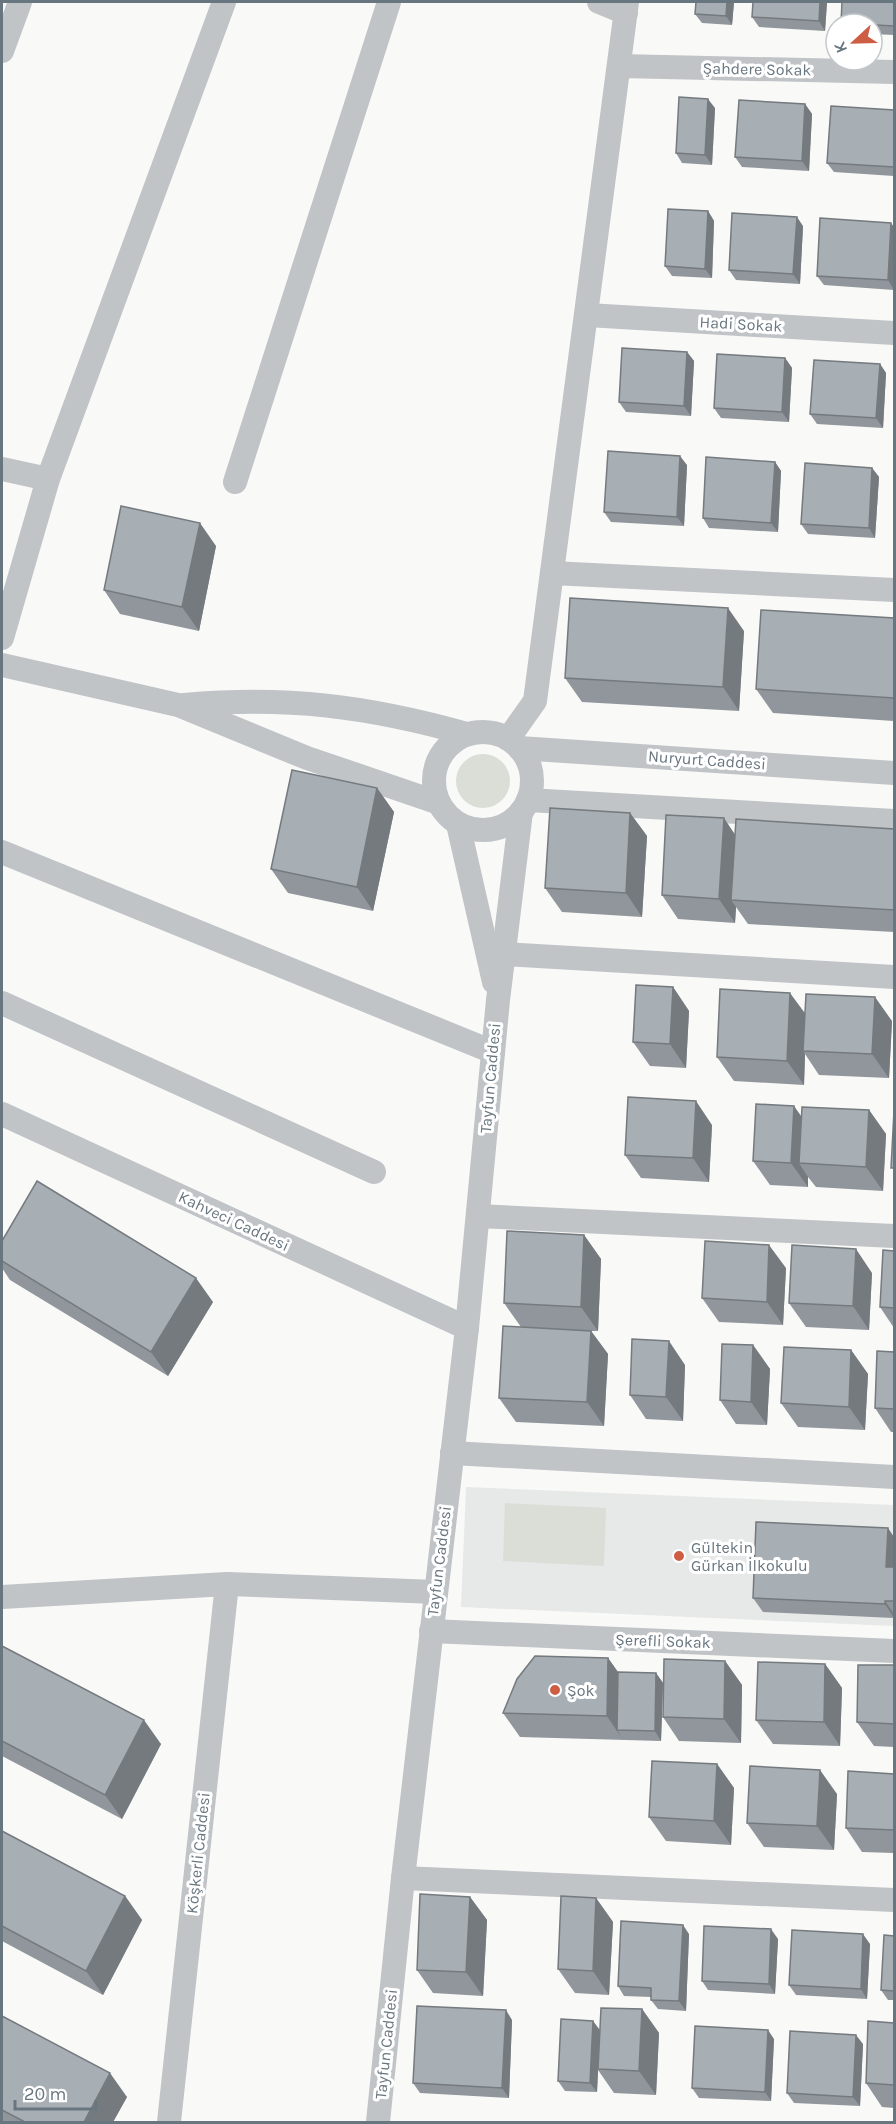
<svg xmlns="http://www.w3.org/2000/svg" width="896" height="2124" viewBox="0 0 896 2124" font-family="Karla,sans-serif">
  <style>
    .built { fill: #e7e8e8 }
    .green { fill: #daded7 }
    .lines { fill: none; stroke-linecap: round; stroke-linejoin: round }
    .minor { stroke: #c0c4c7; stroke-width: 24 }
    .wall { fill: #90969b }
    .shaded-wall { fill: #757a7e }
    .building { fill: #a7aeb4; stroke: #757a7e; stroke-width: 1.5 }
    .poi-dot { fill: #ce5e43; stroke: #fff; stroke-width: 2 }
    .labels { text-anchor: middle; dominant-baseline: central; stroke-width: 6; stroke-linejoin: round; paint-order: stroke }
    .street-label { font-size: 16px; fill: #68767f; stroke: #fff }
    .poi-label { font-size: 16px; fill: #68767f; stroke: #fff; text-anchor: start }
  </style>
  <rect width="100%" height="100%" fill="#f9f9f8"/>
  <path class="built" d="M466,1487l428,18v121l-433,-19z"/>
  <g class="green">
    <circle cx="483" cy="781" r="27"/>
    <path d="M505,1503l101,5 -2,58 -101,-5z"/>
  </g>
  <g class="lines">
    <g class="minor">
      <path d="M599,2l27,11"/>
      <path d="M2,51l18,-49"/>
      <path d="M619,66l275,6"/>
      <path d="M587,315l307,18"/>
      <path d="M2,469l46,10"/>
      <path d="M235,482l154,-480"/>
      <path d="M552,573l342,17"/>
      <path d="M2,638l46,-159 176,-477"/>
      <path d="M2,665l176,40 129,53 132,45"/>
      <path d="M184,705c103,-9 183,1 283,29"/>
      <circle cx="483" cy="781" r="49"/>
      <path d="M508,739l27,-38 92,-699"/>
      <path d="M519,748l375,25"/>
      <path d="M528,800l366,21"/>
      <path d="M458,824l36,158"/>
      <path d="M2,852l491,200"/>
      <path d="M504,954l390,23"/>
      <path d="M2,1003l372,169"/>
      <path d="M2,1114l465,214"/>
      <path d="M478,1216l416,20"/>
      <path d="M452,1453l442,24"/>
      <path d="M2,1597l225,-13 209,8"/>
      <path d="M431,1631l463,20"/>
      <path d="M403,1878l491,22"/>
      <path d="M169,2122l58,-538"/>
      <path d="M378,2122l25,-244 64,-550 31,-328 23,-188"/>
    </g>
  </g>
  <g class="wall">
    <path d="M734,2l-2,23 -30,-2 -7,-9z"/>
    <path d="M753,2h74l-2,29 -66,-4 -7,-10z"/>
    <path d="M894,2v33l-22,-1v-10h-30l-1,-1z"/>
    <path d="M805,104l7,10 -3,57 -67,-4 -7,-10z"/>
    <path d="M715,108l-3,57 -30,-2 -6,-10z"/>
    <path d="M894,110v66l-60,-4 -7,-9z"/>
    <path d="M708,211l6,10 -2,57 -40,-2 -7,-10z"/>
    <path d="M891,223l3,67 -70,-5 -7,-9z"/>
    <path d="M803,226l-3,58 -64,-4 -7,-10z"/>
    <path d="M687,352l7,9 -3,55 -65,-4 -7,-10z"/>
    <path d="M785,358l7,10 -3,54 -68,-4 -7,-10z"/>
    <path d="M880,364l6,9 -3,55 -66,-4 -7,-10z"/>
    <path d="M775,462l6,9 -3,61 -69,-4 -6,-10z"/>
    <path d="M687,465l-3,61 -73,-4 -7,-10z"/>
    <path d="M872,468l7,9 -4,61 -67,-4 -7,-10z"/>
    <path d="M216,546l-17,85 -79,-17 -16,-24z"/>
    <path d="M894,618v103l-121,-8 -17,-24z"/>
    <path d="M744,631l-5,80 -157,-9 -17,-24z"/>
    <path d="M377,788l17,24 -21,99 -85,-18 -17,-24z"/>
    <path d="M630,813l17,23 -5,81 -80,-5 -17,-24z"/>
    <path d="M894,829v103l-146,-8 -12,-17 -1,16 -57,-4 -16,-24 73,-60z"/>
    <path d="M673,987l16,24 -3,57 -36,-2 -17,-24z"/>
    <path d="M805,1013l87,8 -3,57 -70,-3 -14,-21 -1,31 -70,-4 -17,-24z"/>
    <path d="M869,1110l17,24 -3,57 -67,-4 -8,-10v10l-38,-2 -17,-24 48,-45z"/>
    <path d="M712,1125l-3,57 -68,-4 -16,-23z"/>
    <path d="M584,1235l17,24 -3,72h-7l17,23 -4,72 -88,-4 -17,-24 22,-71 -17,-24z"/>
    <path d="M2,1241l211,61 -45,74 -158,-96 -8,-12z"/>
    <path d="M894,1251v77l-14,-21z"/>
    <path d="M786,1268l-3,57 -64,-3 -17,-24z"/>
    <path d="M872,1273l-3,57 -63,-3 -17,-24z"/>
    <path d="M753,1345l17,24 -3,56 -31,-1 -16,-24z"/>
    <path d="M851,1350l17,24 -3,56 -67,-3 -17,-24z"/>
    <path d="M894,1352v80h-3l-16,-24z"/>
    <path d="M685,1365l-2,56 -37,-2 -16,-24z"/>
    <path d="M894,1537v81l-131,-6 -10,-14z"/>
    <path d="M2,1646l159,98 -39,75 -120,-63z"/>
    <path d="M608,1658l10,14 38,1 7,10 -2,58 -141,-4 -17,-24z"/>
    <path d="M725,1661l17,24 -1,58 -62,-2 -16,-24z"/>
    <path d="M825,1664l17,24 -2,58 -67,-2 -17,-24z"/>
    <path d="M894,1665v82l-20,-1 -17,-24z"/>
    <path d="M717,1764l17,24 -3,57 -65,-4 -17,-24z"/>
    <path d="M894,1774v79l-32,-1 -16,-24z"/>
    <path d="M837,1794l-3,56 -70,-3 -17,-24z"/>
    <path d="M2,1831l123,65 17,24 -39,75 -101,-54z"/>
    <path d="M470,1897l17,23 -4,76 -50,-3 -16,-23z"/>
    <path d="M596,1898l17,24 -4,73 -34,-2 -17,-24z"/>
    <path d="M689,1934l-3,77 -28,-2 -7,-9v-3l-27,-1 -6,-10z"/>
    <path d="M894,1936v64h-6l-7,-10z"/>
    <path d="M778,1939l-3,55 -67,-4 -6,-9z"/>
    <path d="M870,1944l-3,55 -71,-4 -7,-10z"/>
    <path d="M642,2009l17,24 -3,62 -42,-2 -16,-23 -1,22 -32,-1 -7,-10 35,-60 7,9z"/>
    <path d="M2,2016l125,81 -14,25h-111z"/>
    <path d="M512,2020l-3,78 -89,-5 -7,-10z"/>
    <path d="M894,2023v85l-12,-1 -16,-24z"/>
    <path d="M774,2039l-3,62 -72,-3 -7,-10z"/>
    <path d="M863,2044l-3,62 -66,-3 -7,-10z"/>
  </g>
  <g class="shaded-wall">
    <path d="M727,2h7l-2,23 -6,-9z"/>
    <path d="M820,2h7l-2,29 -6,-10z"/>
    <path d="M708,99l7,9 -3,57 -7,-10z"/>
    <path d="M805,104l7,10 -3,57 -7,-10z"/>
    <path d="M708,211l6,10 -2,57 -7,-9z"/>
    <path d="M797,217l6,9 -3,58 -7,-10z"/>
    <path d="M891,223l3,4v63l-6,-10z"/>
    <path d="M687,352l7,9 -3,55 -7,-10z"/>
    <path d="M785,358l7,10 -3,54 -7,-10z"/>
    <path d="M880,364l6,9 -3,55 -7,-10z"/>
    <path d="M680,456l7,9 -3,61 -7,-9z"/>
    <path d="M775,462l6,9 -3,61 -7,-9z"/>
    <path d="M872,468l7,9 -4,61 -6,-10z"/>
    <path d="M200,523l16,23 -17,85 -17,-24z"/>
    <path d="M728,608l16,23 -5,80 -16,-24z"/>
    <path d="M377,788l17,24 -21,99 -16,-24z"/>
    <path d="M630,813l17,23 -5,81 -16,-24z"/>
    <path d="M724,818l16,24 -9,58 5,7 -1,16 -16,-24z"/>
    <path d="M673,987l16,24 -3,57 -16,-24z"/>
    <path d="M790,993l17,23 -4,35 2,3 -1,31 -17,-24z"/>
    <path d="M875,997l17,24 -3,57 -17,-24z"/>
    <path d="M696,1101l16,24 -3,57 -16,-24z"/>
    <path d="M794,1106l17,24 -12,33 9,14v10l-17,-24z"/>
    <path d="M869,1110l17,24 -3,57 -17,-24z"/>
    <path d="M584,1235l17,24 -3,72 -17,-24z"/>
    <path d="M769,1245l17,23 -3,57 -16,-23z"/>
    <path d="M856,1249l16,24 -3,57 -16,-24z"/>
    <path d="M196,1278l17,24 -45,74 -17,-24z"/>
    <path d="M591,1331l17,23 -4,72 -17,-24z"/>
    <path d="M669,1341l16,24 -2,56 -17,-24z"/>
    <path d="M753,1345l17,24 -3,56 -16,-23z"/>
    <path d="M851,1350l17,24 -3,56 -16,-23z"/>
    <path d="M888,1528l6,9v42l-8,-12z"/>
    <path d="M885,1601l9,13v4l-9,-14z"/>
    <path d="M608,1658l17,24 -8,48 6,10 -16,-24z"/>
    <path d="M725,1661l17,24 -1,58 -17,-24z"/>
    <path d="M825,1664l17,24 -2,58 -16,-24z"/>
    <path d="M656,1673l7,10 -2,58 -6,-10z"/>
    <path d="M144,1720l17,24 -39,75 -17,-24z"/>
    <path d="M717,1764l17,24 -3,57 -17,-24z"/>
    <path d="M820,1770l17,24 -3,56 -17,-24z"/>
    <path d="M125,1896l17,24 -39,75 -17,-24z"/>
    <path d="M470,1897l17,23 -4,76 -17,-24z"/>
    <path d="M596,1898l17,24 -4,73 -16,-24z"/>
    <path d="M683,1925l6,9 -3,77 -7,-10z"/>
    <path d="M771,1929l7,10 -3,55 -6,-10z"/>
    <path d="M863,1934l7,10 -3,55 -6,-10z"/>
    <path d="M642,2009l17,24 -3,62 -17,-24z"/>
    <path d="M506,2010l6,10 -3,78 -7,-10z"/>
    <path d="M593,2021l7,10 -3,61 -7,-9z"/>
    <path d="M768,2030l6,9 -3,62 -6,-9z"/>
    <path d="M856,2035l7,9 -3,62 -7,-9z"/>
    <path d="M110,2073l17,24 -14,25h-29z"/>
  </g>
  <g class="building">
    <path d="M696,2h31l-1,14 -31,-2z"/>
    <path d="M753,2h67l-1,19 -67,-4z"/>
    <path d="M842,2h52v24l-53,-3z"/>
    <path d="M679,97l29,2 -3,56 -29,-2z"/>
    <path d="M739,100l66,4 -3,57 -67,-4z"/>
    <path d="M831,106l63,4v57l-67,-4z"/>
    <path d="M668,209l40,2 -3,58 -40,-3z"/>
    <path d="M732,213l65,4 -4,57 -64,-4z"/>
    <path d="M820,218l71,5 -3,57 -71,-4z"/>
    <path d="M622,348l65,4 -3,54 -65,-4z"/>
    <path d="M717,354l68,4 -3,54 -68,-4z"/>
    <path d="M814,360l66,4 -4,54 -66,-4z"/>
    <path d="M608,451l72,5 -3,61 -73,-5z"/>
    <path d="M706,457l69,5 -4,61 -68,-5z"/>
    <path d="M805,463l67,5 -3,60 -68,-4z"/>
    <path d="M121,506l79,17 -18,84 -78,-17z"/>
    <path d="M570,598l158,10 -5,79 -158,-9z"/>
    <path d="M761,610l133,8v80l-138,-9z"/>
    <path d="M292,770l85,18 -20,99 -86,-18z"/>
    <path d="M550,808l80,5 -4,80 -81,-5z"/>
    <path d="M666,815l58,3 -5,81 -57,-4z"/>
    <path d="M736,819l158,10v81l-163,-10z"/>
    <path d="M636,985l37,2 -3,57 -37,-2z"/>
    <path d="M720,989l70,4 -3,68 -70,-4z"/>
    <path d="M806,994l69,3 -3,57 -69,-3z"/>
    <path d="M628,1097l68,4 -3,57 -68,-3z"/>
    <path d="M756,1104l38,2 -3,57 -38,-2z"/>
    <path d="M802,1107l67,3 -3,57 -67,-4z"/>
    <path d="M894,1111v57h-3z"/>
    <path d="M37,1181l159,97 -45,74 -149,-91v-20z"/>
    <path d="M507,1231l77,4 -3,72 -77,-4z"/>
    <path d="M705,1241l64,4 -2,57 -65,-4z"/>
    <path d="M792,1245l64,4 -3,57 -64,-3z"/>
    <path d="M883,1250l11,1v57l-14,-1z"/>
    <path d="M503,1326l88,5 -4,71 -88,-4z"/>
    <path d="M632,1339l37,2 -3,56 -36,-2z"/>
    <path d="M722,1344l31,1 -2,57 -31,-2z"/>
    <path d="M784,1347l67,3 -2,57 -68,-4z"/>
    <path d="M877,1351l17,1v57l-19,-1z"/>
    <path d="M756,1522l132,6 -2,39h8v34h-9v3l-132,-6z"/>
    <path d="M2,1646l142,74 -39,75 -103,-54z"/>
    <path d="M535,1656l73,2 -1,58 -104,-3 14,-34z"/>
    <path d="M664,1659l61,2 -1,58 -61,-2z"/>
    <path d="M758,1662l67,2 -1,58 -68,-2z"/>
    <path d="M858,1665h36v59l-37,-2z"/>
    <path d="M618,1672l38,1 -1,58 -38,-1z"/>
    <path d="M652,1761l65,3 -3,57 -65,-4z"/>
    <path d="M750,1766l70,4 -3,56 -70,-3z"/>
    <path d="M848,1771l46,3v56l-48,-2z"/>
    <path d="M2,1831l123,65 -39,75 -84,-45z"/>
    <path d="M420,1894l50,3 -4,75 -49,-2z"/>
    <path d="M561,1896l35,2 -3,73 -35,-2z"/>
    <path d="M621,1921l62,4 -4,76 -28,-1v-12l-33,-2z"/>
    <path d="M704,1926l67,3 -2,55 -67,-3z"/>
    <path d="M792,1930l71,4 -2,55 -72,-4z"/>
    <path d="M884,1935l10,1v55l-13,-1z"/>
    <path d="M417,2006l89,4 -4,78 -89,-5z"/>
    <path d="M601,2008l41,1 -3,62 -41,-2z"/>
    <path d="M2,2016l108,57 -26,49h-59l-23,-12z"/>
    <path d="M561,2019l32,2 -3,62 -32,-2z"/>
    <path d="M868,2021l26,2v62l-28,-2z"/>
    <path d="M695,2026l73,4 -3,62 -73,-4z"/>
    <path d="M790,2031l66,4 -3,62 -66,-4z"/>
  </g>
  <g class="poi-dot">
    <circle cx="679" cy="1556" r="6"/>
    <circle cx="555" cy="1690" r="6"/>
  </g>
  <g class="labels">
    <g class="street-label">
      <text transform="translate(757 69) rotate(1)">Şahdere Sokak</text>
      <text transform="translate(741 324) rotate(3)">Hadi Sokak</text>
      <text transform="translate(707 760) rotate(4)">Nuryurt Caddesi</text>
      <text transform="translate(490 1078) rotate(-85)">Tayfun Caddesi</text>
      <text transform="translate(234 1221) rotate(25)">Kahveci Caddesi</text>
      <text transform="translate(439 1561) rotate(-83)">Tayfun Caddesi</text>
      <text transform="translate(663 1641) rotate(2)">Şerefli Sokak</text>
      <text transform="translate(198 1853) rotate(-84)">Köşkerli Caddesi</text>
      <text transform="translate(386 2044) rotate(-84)">Tayfun Caddesi</text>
    </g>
    <g class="poi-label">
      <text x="691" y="1547">Gültekin<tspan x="691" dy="18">Gürkan İlkokulu</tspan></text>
      <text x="567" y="1690">Şok</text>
    </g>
  </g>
  <rect width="896" height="2124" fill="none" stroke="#68767f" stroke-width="6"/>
  <g transform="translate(854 42) rotate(248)"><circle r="28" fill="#ffffff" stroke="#c3c8cc" stroke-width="1.5"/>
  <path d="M0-4.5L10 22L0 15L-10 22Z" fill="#ce5e43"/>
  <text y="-9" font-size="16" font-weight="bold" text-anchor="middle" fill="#68767f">K</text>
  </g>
  <path d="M15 2100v9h81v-9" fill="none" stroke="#68767f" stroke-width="3"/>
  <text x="24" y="2100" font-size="18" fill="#68767f" stroke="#ffffff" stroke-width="4.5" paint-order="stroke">20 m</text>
</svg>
